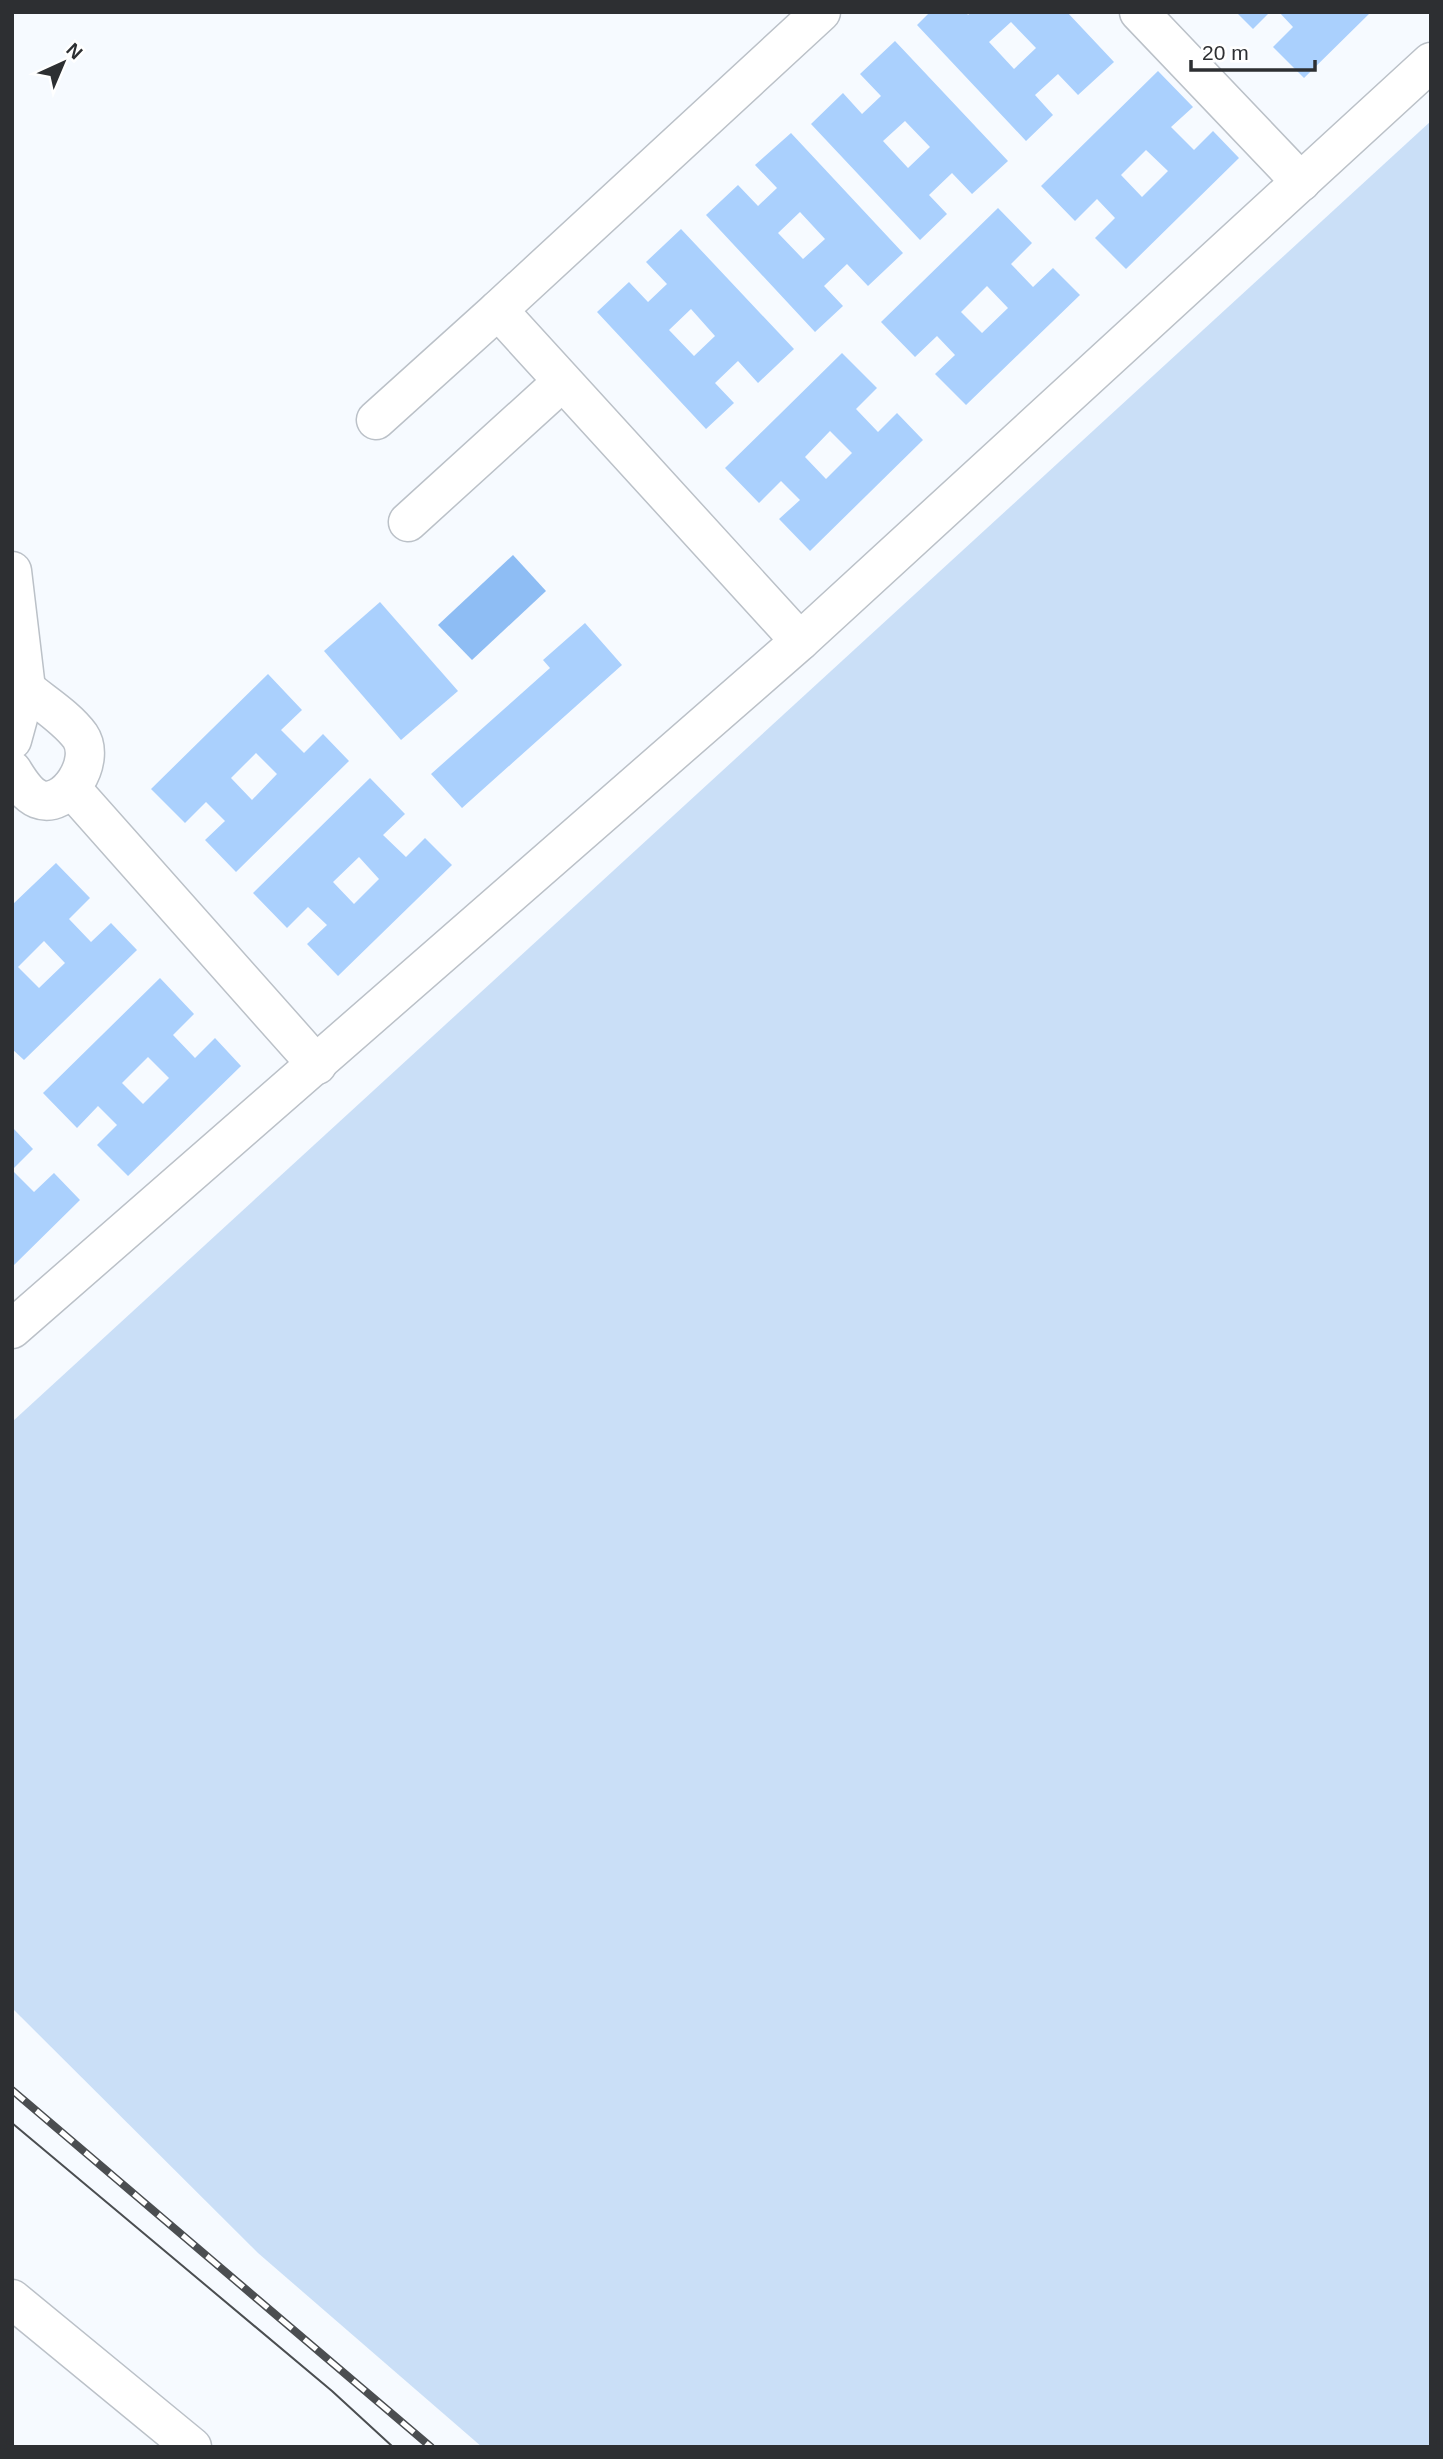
<svg xmlns="http://www.w3.org/2000/svg" width="1443" height="2459" viewBox="0 0 1443 2459" font-family="Arial,sans-serif">
  <style>
    .green { fill: #cadff7 }
    .water { fill: #8ebdf4 }
    .building { fill: #aad0fd; fill-rule: evenodd }
    .lines { fill: none; stroke-linecap: round; stroke-linejoin: round }
    .minor-casing { stroke: #bbc1c8; stroke-width: 41 }
    .minor { stroke: #fff; stroke-width: 38 }
    .tram { stroke: #4b4e51; stroke-width: 2 }
    .rail-casing { stroke: #4b4e51; stroke-width: 8 }
    .rail { stroke: #fff; stroke-width: 5; stroke-dasharray: 16; stroke-linecap: butt }
  </style>
  <rect width="100%" height="100%" fill="#f6faff"/>
  <path class="green" d="M1431,121v2326h-949l-224,-194 -246,-245v-586z"/>
  <path class="water" d="M513,555l33,36 -74,69 -34,-35z"/>
  <g class="building">
    <path d="M930,12h36l2,3 3,-3h96l47,50 -36,33 -20,-21 -23,21 18,20 -27,26 -109,-116zM1011,22l25,26 -22,21 -25,-27z"/>
    <path d="M1236,12h34l-17,17z"/>
    <path d="M1279,12h92l-67,66 -31,-31 20,-20z"/>
    <path d="M895,41l113,120 -36,33 -20,-21 -23,22 18,19 -27,26 -109,-116 32,-31 19,21 19,-18 -21,-22zM905,121l25,26 -22,21 -25,-27z"/>
    <path d="M1158,71l35,36 -22,20 23,23 19,-19 26,27 -113,111 -31,-31 20,-20 -18,-19 -22,22 -34,-35zM1146,150l22,21 -26,26 -21,-22z"/>
    <path d="M791,133l112,120 -35,33 -21,-22 -23,22 19,20 -28,26 -109,-117 32,-30 20,21 19,-18 -22,-23zM800,212l25,27 -22,20 -25,-26z"/>
    <path d="M998,208l34,35 -21,21 22,23 20,-19 27,27 -114,110 -31,-31 20,-19 -18,-19 -22,21 -34,-35zM987,286l21,22 -26,25 -21,-21z"/>
    <path d="M681,229l113,120 -36,34 -20,-22 -23,22 19,20 -28,26 -109,-117 32,-30 19,20 19,-18 -21,-22zM691,309l24,27 -21,20 -25,-26z"/>
    <path d="M842,353l35,35 -21,21 22,23 19,-19 26,27 -113,111 -31,-32 21,-19 -19,-19 -22,22 -34,-35zM830,431l22,22 -26,26 -21,-22z"/>
    <path d="M380,602l78,89 -57,49 -77,-89z"/>
    <path d="M585,623l37,42 -160,143 -31,-34 119,-106 -7,-8z"/>
    <path d="M268,674l34,36 -21,20 23,23 19,-19 26,27 -113,111 -31,-32 20,-19 -19,-19 -21,21 -34,-34zM256,753l21,21 -25,26 -21,-22z"/>
    <path d="M370,778l35,36 -22,21 23,22 19,-19 27,27 -114,111 -31,-32 20,-19 -19,-18 -21,21 -34,-35zM359,857l20,22 -25,25 -21,-22z"/>
    <path d="M56,863l34,35 -21,21 22,23 20,-19 26,27 -113,110 -12,-11v-144zM44,941l21,22 -26,25 -21,-21z"/>
    <path d="M160,978l34,36 -21,21 22,23 20,-20 26,28 -113,110 -31,-31 20,-20 -19,-19 -21,22 -34,-35zM148,1057l21,21 -26,26 -21,-21z"/>
    <path d="M12,1127l21,22 -21,21z"/>
    <path d="M12,1170l22,22 20,-19 26,27 -68,67z"/>
  </g>
  <g class="lines">
    <g class="minor-casing">
      <g id="minor">
        <path d="M1139,12l162,170"/>
        <path d="M376,420l122,-110"/>
        <path d="M408,522l154,-140"/>
        <path d="M12,571l14,118 -14,51"/>
        <path d="M800,641l631,-579"/>
        <path d="M12,770c7,11 14,24 26,29 28,11 59,-38 42,-63 -13,-18 -37,-33 -54,-47"/>
        <path d="M71,788l246,277"/>
        <path d="M12,1329l788,-688 -302,-331 323,-298"/>
        <path d="M12,2299l180,148"/>
      </g>
    </g>
    <use href="#minor" class="minor"/>
    <path class="tram" d="M12,2123l320,268 61,56"/>
    <g class="rail-casing">
      <path id="rail" d="M12,2090l419,357"/>
    </g>
    <use href="#rail" class="rail"/>
  </g>
  <rect width="1443" height="2459" fill="none" stroke="#2d2f32" stroke-width="28"/>
  <g transform="translate(63 63) rotate(44)" stroke="#ffffff" stroke-width="5" paint-order="stroke">
  <path d="M0-5L12 26L0 18L-12 26Z" fill="#2d2f32"/>
  <text y="-10" font-size="19" font-weight="bold" text-anchor="middle" fill="#2d2f32">N</text>
  </g>
  <path d="M1191 60v10h124v-10" fill="none" stroke="#2d2f32" stroke-width="3.5"/>
  <text x="1202" y="60" font-size="21" fill="#2d2f32" stroke="#ffffff" stroke-width="5" paint-order="stroke">20 m</text>
</svg>
